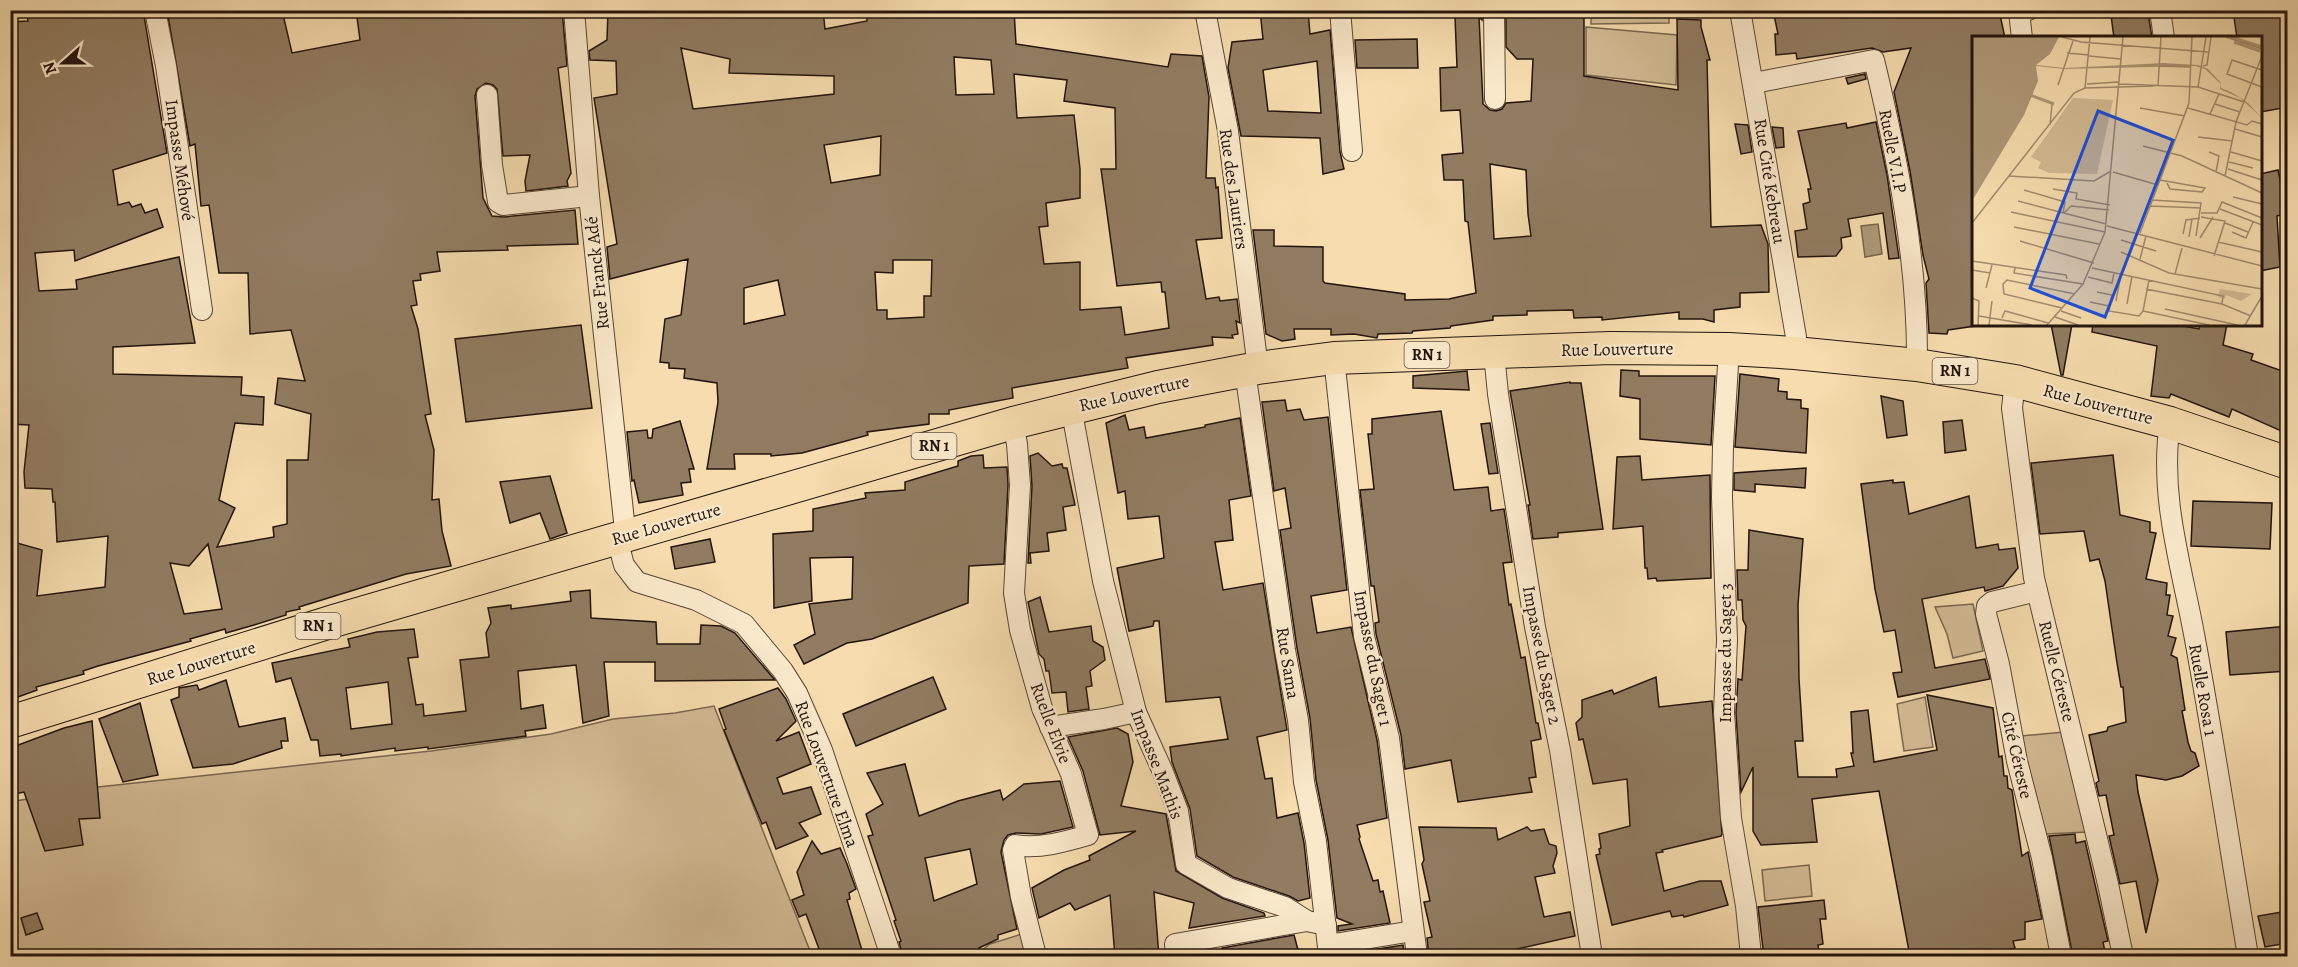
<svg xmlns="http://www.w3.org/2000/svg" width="2298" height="967" viewBox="0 0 2298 967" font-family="Alegreya,serif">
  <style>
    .green { fill: #d2ba93; stroke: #7a6750; stroke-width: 1.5 }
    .water { fill: #ae9877; stroke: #76634d; stroke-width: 1.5 }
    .building { fill: #917c61; stroke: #23140d; stroke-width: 1.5; fill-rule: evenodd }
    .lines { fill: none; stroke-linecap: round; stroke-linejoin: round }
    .minor-casing { stroke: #584635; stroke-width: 22 }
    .primary-casing { stroke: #23140d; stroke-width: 34 }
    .minor { stroke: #f9e8ca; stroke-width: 20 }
    .primary { stroke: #f6dcae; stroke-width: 32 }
    .labels { text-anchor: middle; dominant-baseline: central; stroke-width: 4.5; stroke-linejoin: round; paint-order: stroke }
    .shield { fill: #f9e8ca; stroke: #635446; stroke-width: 1.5 }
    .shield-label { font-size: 16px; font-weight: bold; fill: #23140d }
    .street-label { font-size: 18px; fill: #23140d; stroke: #f9e8ca }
    .inset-river { fill: none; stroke: #ae9877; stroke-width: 3 }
    .inset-road { fill: none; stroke: #a28c6e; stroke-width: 1.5 }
    .view { fill: #1d4ed8; fill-opacity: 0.15; stroke: #1d4ed8; stroke-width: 3 }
    .inset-edge { fill: none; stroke: #23140d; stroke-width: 3 }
  </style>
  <rect width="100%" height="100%" fill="#f6dcae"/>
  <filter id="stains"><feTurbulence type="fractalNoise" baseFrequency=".00333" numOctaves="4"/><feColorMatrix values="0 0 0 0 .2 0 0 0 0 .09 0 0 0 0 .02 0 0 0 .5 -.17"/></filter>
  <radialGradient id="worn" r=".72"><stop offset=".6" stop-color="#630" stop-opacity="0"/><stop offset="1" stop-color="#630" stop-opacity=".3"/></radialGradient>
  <g class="green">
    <path d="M1591,11h78v12l-78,1z"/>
    <path d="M1586,27l91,8 -1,50 -90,-10z"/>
    <path d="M1973,604l10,47 -30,7 -6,-24 -12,-27z"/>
    <path d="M1925,697l8,50 -29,4 -7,-47z"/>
    <path d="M714,706l98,250h-801l-1,-154 88,-15 333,-36 120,-17 62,-15 62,-6z"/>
    <path d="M2064,732l23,100 -42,2 -24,-98z"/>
    <path d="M1809,865l3,31 -47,5 -3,-31z"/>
    <path d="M1025,933l6,23h-47l-3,-5 9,-7z"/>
  </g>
  <path class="water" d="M1878,224l4,30 -17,3 -4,-31z"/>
  <g class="building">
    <path d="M71,10h72l24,143 -54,17 5,35 11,-3 3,5 9,-3 4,9 12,-4 6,18 -88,34 -1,-11 -39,3 4,38 38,-2 -1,-9 103,-23 16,86 -82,4v27l129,3 -1,18 23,2 -1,28 -28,-2 -16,77 16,8 -18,39 57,-10 -1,-10 14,-3v-64h21l3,-46 -36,-10 3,-26 27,3 -14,-51 -41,4 -2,-61h-29l-10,-68 -8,1 -6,-62 -5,2 -23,-136h115l10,43 68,-13 -4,-30h206l5,56 -9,2 13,105 -4,8 1,5 -42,5 -1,-10 5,-26 -27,1 -6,-67 -4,-4 -7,-2 -9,6 -2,7 8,102 9,18 12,1 71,-7 3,34 -71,2 1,4 -71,2 3,19 -20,3 1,6 -8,1 4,24 -6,1 7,23 13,85 -6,1 9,35 -2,50 7,-1 3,32 9,35 -45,8 -107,33 1,2 -14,3v3l-32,10 -28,8 -1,-4 -35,10 1,2 -93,25 -15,5 1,3 -48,13 1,3 -22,8 -5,-11v-146l32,9 -5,46 68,-9 3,-51 -51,6 -2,-40h-2l-1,-13 -27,-1 -1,-16 5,-47 -19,-1v-402l18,-1 -1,-6 44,-2zM208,544l14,65 -38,5 -14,-51 19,3z"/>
    <path d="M608,10h215l2,19 42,-8v-11h147l2,34 152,23 3,-13 31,2 7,41 -3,81h9l1,10 2,-1 4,51 -26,2 10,59 13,-2 1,4 17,-2 3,24 -4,-2 2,13 -6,1 1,3 -21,-1 1,8 -87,13 2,10 -116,20 1,10 -64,12v4h-20v10l-62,8 1,3 -66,18 -31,3v-2h-37l1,15h-28l11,-67 -1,-19 -33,-5 1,-9 -16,-1v-5l-9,-1 5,-43 16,-4 7,-56 -78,20 -3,-32 10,-3 -23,-146 23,-4 -1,-33 -26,-1 -1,-9 18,-11zM681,48l49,11 -1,14 105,3v18l-141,15zM954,57l37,3 3,34 -38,1zM1014,74l53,6 -3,21 51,7 1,61h-15l16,117 44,-4 1,10h3l4,36 -44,7 -4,-28 -41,3v-48l-36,2 -5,-37 9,-1 -2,-23 34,-5v-29l-6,-54 -57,3zM881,136l-1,39 -49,8 -7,-38zM893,260h39l-1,36h-7v21l-37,2v-9h-10l-2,-38 18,1zM778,280l7,35 -41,9v-36z"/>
    <path d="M1260,10h48l2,24 20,-4 10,122 4,17 -21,5 -3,-36 -79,-2 -13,-68 4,-26 31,-3zM1317,61l4,52 -53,-2 -5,-41z"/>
    <path d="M1506,10h78v66l94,14 -1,-71 24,1v7l9,33h-3l4,167 50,-2 7,19 1,48 -29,1v14l-26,3v12l-11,-3h-24v-7l-77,8v-3l-28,1 -1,-8 -46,1v4l-34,1v4l-42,6 -1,2 -37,3 -1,2 -34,1 -1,4 -23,-4 -23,1v-6h-37l1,10 -13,2 -16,-7 -13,-104h21v16l49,1v34l2,2 80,11v6l44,-1 27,-6 -8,-71 -3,-1 -2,-41h-19l-2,-25 21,-2 -3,-43 -19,1 -1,-43 17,-1 -2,-50 27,-1v4l-3,-3 4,87 7,6 6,1 6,-2 4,-6 25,-2 2,-42h-16l-11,-12zM1490,164l36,6 2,44 3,22 -37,3z"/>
    <path d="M1773,10h226l6,28h-31v246h-2l3,42 -27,4 -1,4 -18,-1 -3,-50 3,-4 -6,-24 -13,-84 -16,-79 17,-44 -28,4 -11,-4 -75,11 -1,-6 -20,2 -1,-21h3z"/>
    <path d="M2233,10h55v97l-28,5v-74h-23z"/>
    <path d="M2148,13l4,25h-38l-3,-23z"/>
    <path d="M1417,39l1,29h-61l-2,-28z"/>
    <path d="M1865,74l1,5 -18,5 -2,-6z"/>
    <path d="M1876,122l11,53 12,83 -10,1 -6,-46 -35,6 3,17 -10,2 1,10 -6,8 -38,1 -3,-26 12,-2 -4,-25 7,-2 -2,-13h3l-13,-58 48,-8 1,5z"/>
    <path d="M1735,124l13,1 4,27 -11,2z"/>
    <path d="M1772,127l11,1 1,19 -8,1z"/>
    <path d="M2278,170l9,43 -10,3 3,51 -20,4v-97z"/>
    <path d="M2051,324h21l-9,51h-2z"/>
    <path d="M2093,324h79l27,5 1,-5h27l-4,21 30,9 -2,6 37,13v61l-56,-25 -3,8 -58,-23 -2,4 -18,-2 6,-50 -65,-14z"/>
    <path d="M581,325l11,83 -126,14 -11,-83z"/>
    <path d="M1621,370l18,1v5h76l-4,69 -71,-6v-40l-20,-3z"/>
    <path d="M1467,371l2,19 -56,-2v-12z"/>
    <path d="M1740,374l39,5 -1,12 9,1v7l14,1v8l7,1 -2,44 -71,-6z"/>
    <path d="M1570,382v1h11l22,146 -45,4v4l-25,2 -5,-34h2l-20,-114z"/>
    <path d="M1881,396l22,5 4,34 -20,3z"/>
    <path d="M1285,400l2,11 13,-2 4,11 24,-3 19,173 -36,6 6,37 34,-6 26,113 10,78 -30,7 3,12 -1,2 14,42 5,-1 2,12 3,-1 7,32 -52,8v-5l14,-2 -15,-6 -9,-78 -12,-60 -6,-62 -13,-70 -17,-118 11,-2 -6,-40 -11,3 -12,-89z"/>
    <path d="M1441,411l13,79 34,-3 3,24 13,-2 8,53 -9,1 6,42 2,-1 10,54 4,-1 11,66h2l3,16 -10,2 5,36 -7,1 3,14 -74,10 -7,-42 -46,9 -4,-34 -25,-101 -1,-11 4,-1 -5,-36h-3l-11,-96 14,-1 -6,-55h4v-15z"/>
    <path d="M1125,415l4,15 15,-3 2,11 59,-11v-2l35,-7 11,78 -22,4 4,40 -18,2 8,48 40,-7 24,147 -30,7 8,42 7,-1 5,40 21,-5 6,30 6,55 -12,3 -9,-5 -56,-19 -36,-21 -7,-47 -18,-47 -2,-15 58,-8 -8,-42 -54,5 -7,-81h-5l-1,5 -24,5 -12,-63 47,-10 -5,-42 -31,3 -3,-28 -7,2 -12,-70z"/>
    <path d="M1962,420l4,30 -21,3 -2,-31z"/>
    <path d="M680,421l14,48h-5l2,13 -10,1 2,12 -44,8 -5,-23 -2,1 -5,-49 20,-2 1,8h4l1,-9z"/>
    <path d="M1490,423l8,50 -9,1 -8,-50z"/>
    <path d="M1038,453l14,13 10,-2 1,4h4l8,37 -12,2 3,23 -19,3 2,18 -19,2 1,10h-3l4,-77 -2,-30z"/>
    <path d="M983,455l1,13 23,-1 1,18 -4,79 -35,2 -1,37 -96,36 -25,4 -43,21 -10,-19 21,-11 -6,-30 43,-5 1,-42 -43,1 2,43 -38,7 -1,-74 40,-3v-22l53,-11 -1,-5 40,-3v-8l53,-16v-5l13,-5z"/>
    <path d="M2113,455l7,60 30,7v10l6,1 -10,46 21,4 -1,12h4l-3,20 6,1 -5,20 8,2 -5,17 6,3 8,52 -3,1 6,31 3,9 4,2 4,13 -17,10 -16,4 -30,-5 2,17 20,88 -12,53 -10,-52 -16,3 -11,-48 5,-1 -8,-40 -7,1 -3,-13 3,-2 -10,-46 18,-4 1,-4 18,-5 -3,-35h-2l-4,-24 -12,-82 -6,-22 -9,2 -6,-30 -44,3 -9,-71z"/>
    <path d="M1640,456l2,24 68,-5 1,103 -54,3 -1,-3 -8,1 -1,-11h-2l-2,-42 -30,3 4,-72z"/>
    <path d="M1806,468l-1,20 -50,-4v8l-21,-2v-17z"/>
    <path d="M550,476l17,57 -17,6 -10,-26 -30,10 -10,-41z"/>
    <path d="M1893,480v3l11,-1 5,32 60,-18 7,52 22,-4 1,6 16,-2 3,20 -15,18 -18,5 -1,-4 -62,12 13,69 50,-9 5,20 -92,18 -5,-24 9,-1 -7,-42 -11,2 -9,-43 -14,-105z"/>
    <path d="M2193,501l79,2 -2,46 -79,-3z"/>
    <path d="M1749,530l54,9 -5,66 1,74 4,62h-8l3,36h39l-1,-8 18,-3 -3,-13h2l-2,-41 17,-2 6,52 63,-12 -10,-55 66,13 6,49 3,-1 2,20h3l1,12 4,2 10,66 6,-4 14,67 -17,3v17l-12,2 2,7 -32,9h-67l-7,-6 -30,-160 -67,8 5,43 -56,3 -8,-14v-64l-12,25 -5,-79 2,-34 4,1 4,-54 -3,-6 -1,-20h-4l-1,-30h11z"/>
    <path d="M710,539l5,23 -40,7 -4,-22z"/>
    <path d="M590,590l1,28 65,4 1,22h43l1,-19 20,1 14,7 40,47 -120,1v-19h-51l5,54 -26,7 -7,-58 -58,6 3,38 22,-4 3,23 -21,3 1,5 -98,13v-2l-33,4v-3l-54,8v-2l-21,2 -2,-16h-7l-20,-62 -15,4 -4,-19 78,-16 -2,-8 29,-7 37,-3 4,28 -10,1 8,47 7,-1 1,12 42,-5 -6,-51 29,-3 -3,-24 5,-10 -3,-15 23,-3v4l60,-8 -1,-9zM388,682l4,42 -41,5 -5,-41z"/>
    <path d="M1040,597l9,35 42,-6 2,15 10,6 2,13 -15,11 2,15 -6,1 3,22 -21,3 -2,-20 -14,1 -3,-22h-3l-2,-12 -5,-5 -11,-52z"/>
    <path d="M2288,626v45l-58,4 -4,-43z"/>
    <path d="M933,677l13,32 -90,37 -13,-32z"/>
    <path d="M1656,677l3,30 53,-6 10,133 -1,2 -59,14 1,2 -7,1 8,38 36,-10h21l7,24 -44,12 -1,-2 -11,2 -2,-6 -58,14 -16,-70 4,-1 -1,-5 2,-1 -2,-14 31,-8 -3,-47 -34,5 -10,-45 -4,1 -3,-17 6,-6v-17l30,-10 2,4z"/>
    <path d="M226,680l13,47 46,-9 3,23h-7l1,7 -49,16 -40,4 -22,-68 8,-3v-9l18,-3 2,5z"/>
    <path d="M778,688l8,11 10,22 -20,20 23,-9 12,32 -34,14 6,16 28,-7 10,27 -22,9 9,13 -32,13 -10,-27 -4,2 -10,-24 -28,-70 2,-1 -7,-20z"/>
    <path d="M140,703l18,72 -35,7 -24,-63z"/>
    <path d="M92,721l8,97 -21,1 4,26 -38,6 -21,-59 -14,3v-47l54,-20z"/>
    <path d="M1117,728l11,6 5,28 -12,44 45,8 10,57 46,27 42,15 1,3 -76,12 5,-25 -40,-11 5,65h-44l-5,-62 -35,15 -5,-7 -31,15 -7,-30 32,-18 26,-10 -1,-4 47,-25 -36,4 -17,-64 -15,-34z"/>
    <path d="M905,764l14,52 39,-15 42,-11 3,10 21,-16 36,-3 13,46 -32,7 -25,-1 -8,2 -4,5 -3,12 16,77 -19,6v4l-19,9 3,9h-79l-4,-15 2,-1 -7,-20 2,-1 -28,-84 5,-1 -7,-21 17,-10 -16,-31zM970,849l7,35 -43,17 -9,-43z"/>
    <path d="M1419,827l77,1 2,12 29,-13 4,4 13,-2 5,15 7,2 1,7 -4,13 2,7 -20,4 9,40 26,-5 5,24 -93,21h-53l-2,-19 5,-1 -8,-35 6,-1 -8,-37 2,-4z"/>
    <path d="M2075,834l1,9 9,-2 23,100 -5,1 3,15h-33l-24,-121z"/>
    <path d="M812,841l9,13 19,-6 7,16 9,25 -7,4 1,6 -3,1 17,57h-42l-16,-43 -7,3 -7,-17 12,-5 -7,-23z"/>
    <path d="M1824,900l2,19h-6l3,25 -5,1 2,12h-56l-6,-50z"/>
    <path d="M2288,911v32l-23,4 -7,-31z"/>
    <path d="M37,913l6,16 -17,6 -5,-17z"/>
    <path d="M1294,935l6,22h-76l-2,-9z"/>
    <path d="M1403,945l2,12h-64v-2z"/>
  </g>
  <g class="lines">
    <g class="minor-casing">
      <g id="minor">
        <path d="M155,10l11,56 36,244"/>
        <path d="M574,10l15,186 35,325 3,14"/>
        <path d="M1205,10l23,121 30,237"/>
        <path d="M1340,10l12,141"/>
        <path d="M1494,10l1,89"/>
        <path d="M1740,10l56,327 -1,16"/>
        <path d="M2160,10l4,28"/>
        <path d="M2022,38l-3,-26 9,-2"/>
        <path d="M1754,83l120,-23c24,100 44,202 43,305"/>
        <path d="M487,95l5,70 6,37 5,3 86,-9"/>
        <path d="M1729,349l-6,97 -1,51 5,143 -3,73 7,105 15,88 5,50"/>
        <path d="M1494,353l4,41 37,233 25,123 32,206"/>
        <path d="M1334,358l30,278 25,102 28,218"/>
        <path d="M1245,371l40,279 13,70 6,62 12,59 13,115"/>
        <path d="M2015,381l-3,27 22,170 74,306 15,72"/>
        <path d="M1071,407l32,174 33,131 27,60 15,39 8,53 42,24 57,19 22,14 19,4"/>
        <path d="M1013,423l4,21 3,41 -6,108 6,37 22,78 29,66 17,61c-24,7 -48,14 -73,10l-2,5 8,47 15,59"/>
        <path d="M2170,423c-11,72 11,141 24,211 20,107 36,215 54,322"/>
        <path d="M617,539l7,26 13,17 59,18 48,24 39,47 14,22 25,57 69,206"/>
        <path d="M2037,591l-45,11 -5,4 -1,8 13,50 18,97 25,97 19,98"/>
        <path d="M1050,727l54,-8 32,-7"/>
        <path d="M1328,945l85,-14"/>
        <path d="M1176,956l-1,-12 132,-23"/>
      </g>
    </g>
    <g class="primary-casing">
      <path id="primary" d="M10,722l327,-102 676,-197 145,-36 100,-19 76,-10 276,-10 119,1 66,4 122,12 98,16 155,42 118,40"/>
    </g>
    <use href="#minor" class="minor"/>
    <use href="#primary" class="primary"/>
  </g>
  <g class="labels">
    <g class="shield">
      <rect x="1404.5" y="342" width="45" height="26" rx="4.5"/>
      <rect x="1932.5" y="358" width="45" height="26" rx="4.5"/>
      <rect x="911.5" y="433" width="45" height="26" rx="4.5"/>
      <rect x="295.5" y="613" width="45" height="26" rx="4.5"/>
    </g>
    <g class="shield-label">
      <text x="1427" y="355">RN 1</text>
      <text x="1955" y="371">RN 1</text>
      <text x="934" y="446">RN 1</text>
      <text x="318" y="626">RN 1</text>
    </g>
    <g class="street-label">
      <text transform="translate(1893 151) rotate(79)">Ruelle V.I.P</text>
      <text transform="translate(180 160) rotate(82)">Impasse Méhové</text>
      <text transform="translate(1770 181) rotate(81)">Rue Cité Kebreau</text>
      <text transform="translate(1234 189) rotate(82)">Rue des Lauriers</text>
      <text transform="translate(597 273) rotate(-96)">Rue Franck Adé</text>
      <text transform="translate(1617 349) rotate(-1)">Rue Louverture</text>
      <text transform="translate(1134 393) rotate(-13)">Rue Louverture</text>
      <text transform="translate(2098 404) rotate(15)">Rue Louverture</text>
      <text transform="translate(666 524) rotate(-16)">Rue Louverture</text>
      <text transform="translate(1725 653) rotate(-90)">Impasse du Saget 3</text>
      <text transform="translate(1542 655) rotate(79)">Impasse du Saget 2</text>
      <text transform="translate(1373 658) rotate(79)">Impasse du Saget 1</text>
      <text transform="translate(201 663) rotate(-17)">Rue Louverture</text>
      <text transform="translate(1288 663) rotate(81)">Rue Sama</text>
      <text transform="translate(2057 671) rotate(76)">Ruelle Céreste</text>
      <text transform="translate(2203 690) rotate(80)">Ruelle Rosa 1</text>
      <text transform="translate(1051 723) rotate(69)">Ruelle Elvie</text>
      <text transform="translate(2017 755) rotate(77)">Cité Céreste</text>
      <text transform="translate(1157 764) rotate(69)">Impasse Mathis</text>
      <text transform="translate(827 774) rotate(70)">Rue Louverture Elma</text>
    </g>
  </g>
  <g transform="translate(1972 36)">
    <rect width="290" height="290" fill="#f6dcae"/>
    <path d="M101,62l40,2 -16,74 -48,-1 -11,-5 3,-6 -10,-5zM248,253l32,5 -11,7 -15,-6 -1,4 -7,-2z" fill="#d2ba93"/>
    <path d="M0,1h87l-9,17 -14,11 29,3 99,-5 34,2 10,4 13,14v5l10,4 16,10 14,15 -21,-19 -20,-9 1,-5 -16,-15 -10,-3 -131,3 -28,-3 2,15 -14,34 -52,86z" fill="#ae9877"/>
    <path class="inset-river" d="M259,1l31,10M262,6l26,9M58,59l24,9"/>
    <path class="inset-road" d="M90,1l19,5 127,10M254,1l36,12M95,17l22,2M117,20l32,3M187,30l32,1M231,30l4,-1 4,-28M290,34l-30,-10 -5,14 35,13M115,48l31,-2M147,48l79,3 46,15M86,49l15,-44M186,49l3,-48M226,51l8,-50M113,52l69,-2M113,52l5,-51M243,68l25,8M168,72l45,8M216,72l59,17 5,-4 10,3M238,78l9,-20M78,89l2,-20M263,93l27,8M226,101l35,4M171,110l39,10 80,37M237,116l10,4 -3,16M259,116l31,9M257,126l24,6M256,133l34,11M141,136l45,13M37,140l85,5 17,-10M253,140l11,-54 26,-66M188,144l45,8 -3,4 -32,-3 -3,-6M81,153l24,4 -1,6 34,6M52,154l41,12 -2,11M261,161l29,7M180,164l49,3 -5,33M46,165l88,23M178,170l51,2M248,173l42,16M39,176l94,20M92,177l7,-7 38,4M229,177h16l5,-11 40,16M229,181l24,4 -11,35M0,187l102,-130 11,-5M253,187l23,9M135,190l155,40M42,191l85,17M260,196l14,6 7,-16M168,197l49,-130 3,-66M211,198l3,-14 14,-2M217,201l3,-18M228,202l13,-21M149,204l35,11M48,205l74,22M246,206l44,10M149,216l48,21 93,16M168,223l6,-23M0,225l94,14 1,4M43,232l-1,5 69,11M120,232l131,28 -1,8M0,234l18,3M203,238l7,-26M116,241l24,6 2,-10M14,252l6,-23M174,253l76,15 29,12M125,256l15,3 -3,16 30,5 4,-5M0,262l7,3 -1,24M144,265l5,-27M118,266l19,4M155,268l5,-28M90,272l-58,-14 -1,-10 4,-4 68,14M193,273l72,16M89,275l20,7M171,275l66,14M171,275l6,-31M7,280l53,9M83,281l23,8M30,282l3,-7 43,12M17,289l3,-24M75,289l36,-41 22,-52 18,-195M273,289l17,-29"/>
    <path class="view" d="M126,75l75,29 -68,177 -75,-29z"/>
    <rect width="290" height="290" class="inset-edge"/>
  </g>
  <rect width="2298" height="967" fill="none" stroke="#f6dcae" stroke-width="36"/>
  <rect x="12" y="12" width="2274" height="943" fill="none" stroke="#23140d" stroke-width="3"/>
  <rect x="18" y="18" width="2262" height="931" fill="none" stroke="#23140d" stroke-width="1.5"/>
  <g transform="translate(63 63) rotate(249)" stroke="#f9e8ca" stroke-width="4.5" paint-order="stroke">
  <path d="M0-4.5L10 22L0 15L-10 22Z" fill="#23140d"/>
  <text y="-9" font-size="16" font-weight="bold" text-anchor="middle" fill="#23140d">N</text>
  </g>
  <rect width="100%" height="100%" filter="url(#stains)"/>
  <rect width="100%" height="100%" fill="url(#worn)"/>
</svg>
